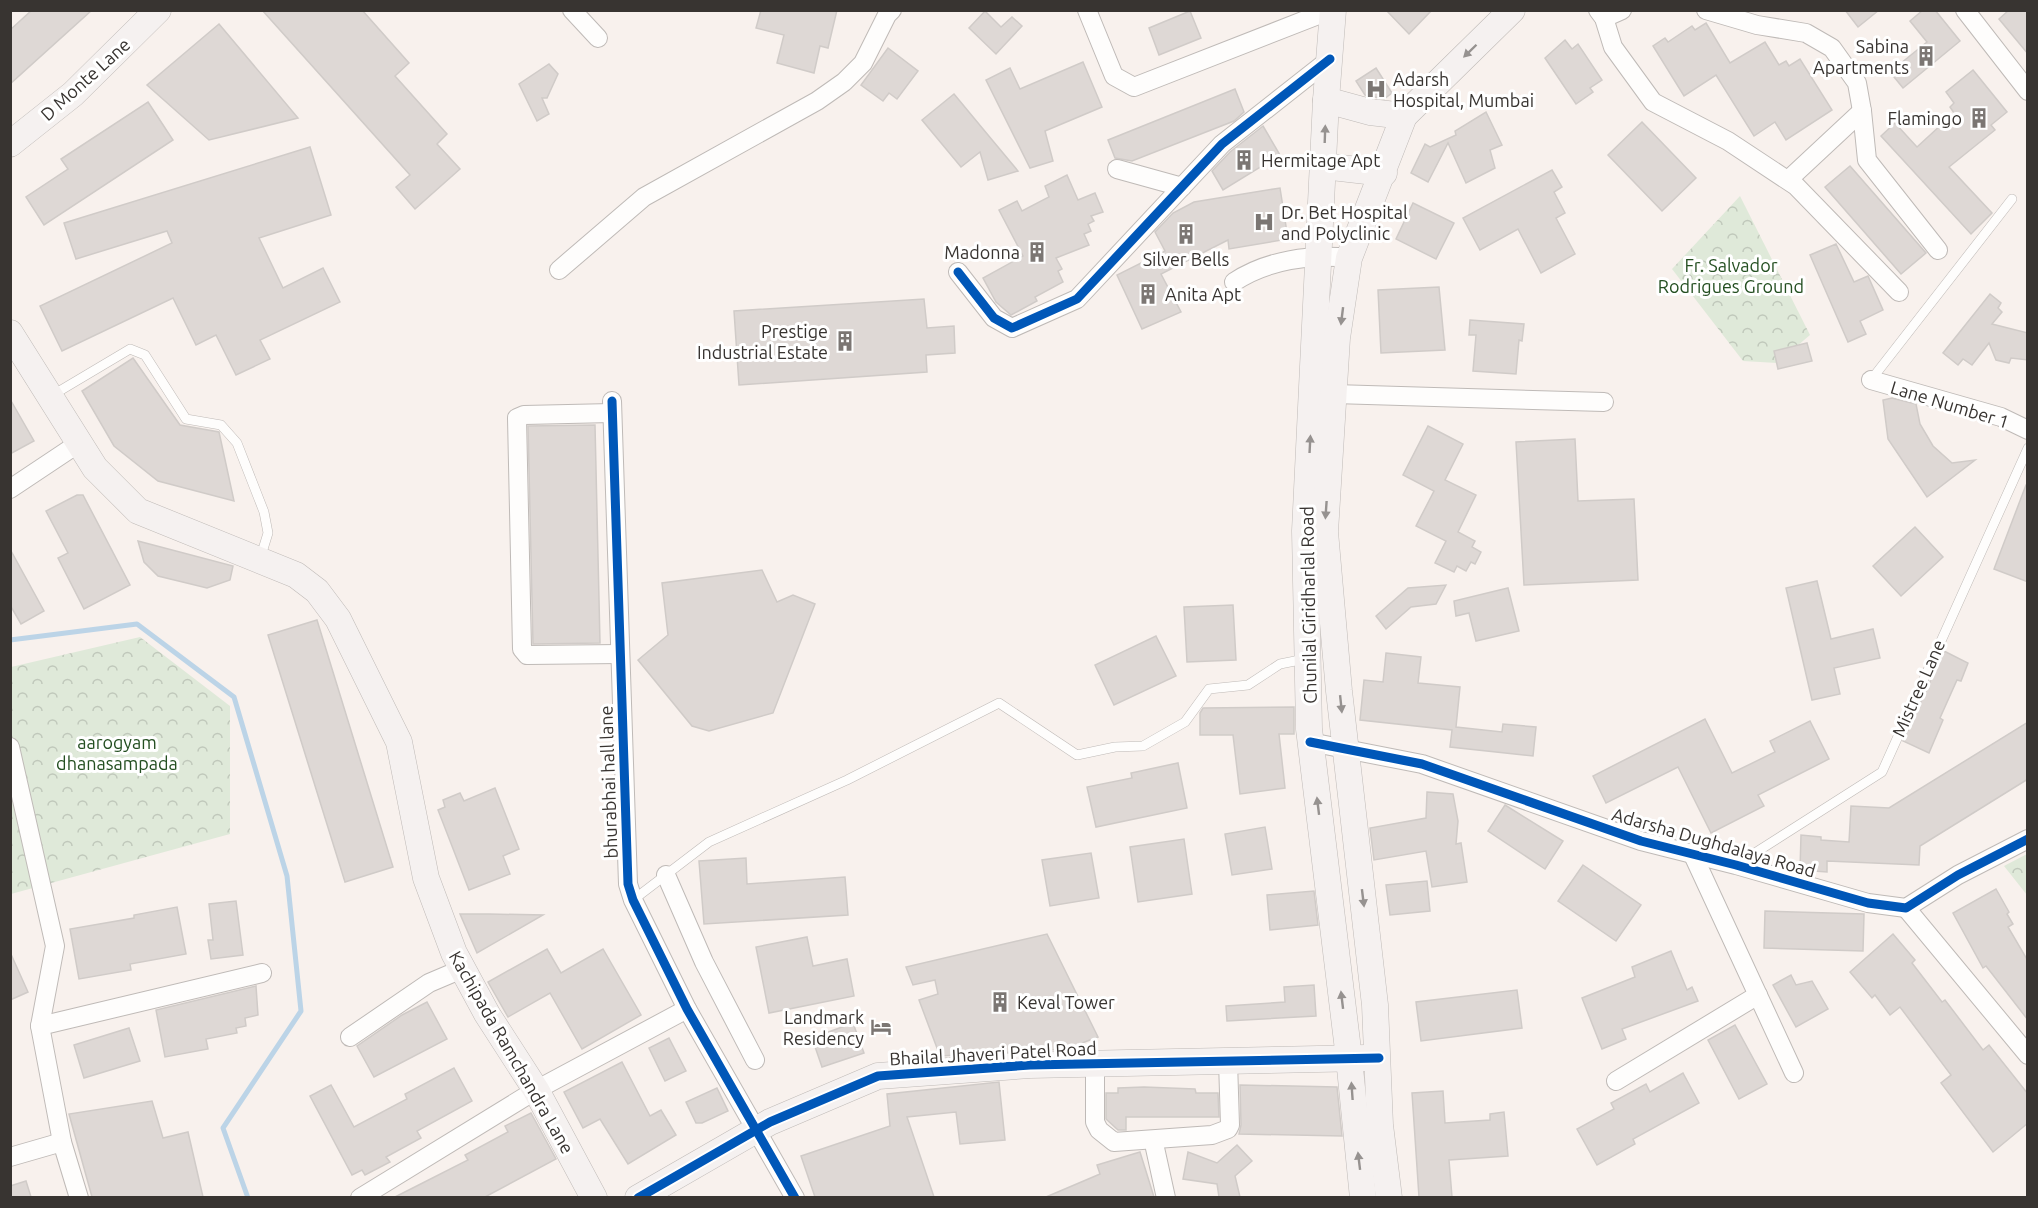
<svg xmlns="http://www.w3.org/2000/svg" width="2038" height="1208" viewBox="0 0 2038 1208" font-family="Ubuntu,sans-serif">
  <style>
    .park { fill: url(#park-crowns) }
    .lines { fill: none; stroke-linecap: round; stroke-linejoin: round }
    .stream { stroke: #bcd4e7; stroke-width: 5 }
    .building { fill: #ded8d5; stroke: #d0cbc8; stroke-width: 1.5 }
    .lane-casing { stroke: #bfbab7; stroke-width: 10 }
    .street-casing { stroke: #bfbab7; stroke-width: 20 }
    .secondary-casing { stroke: #bfbab7; stroke-width: 27 }
    .lane { stroke: #fefdfc; stroke-width: 9 }
    .street { stroke: #fefdfc; stroke-width: 18 }
    .secondary { stroke: #f5f1f0; stroke-width: 26 }
    .cycleway-casing { stroke: #fff; stroke-width: 13 }
    .cycleway { stroke: #0057b8; stroke-width: 9 }
    .oneway { fill: #969290 }
    .labels { text-anchor: middle; dominant-baseline: central; stroke-width: 6; stroke-linejoin: round; paint-order: stroke }
    .poi-label { font-size: 18px; fill: #383431; stroke: #fff; text-anchor: end }
    .street-label { font-size: 18px; fill: #383431; stroke: #fff }
    .park-label { font-size: 18px; fill: #244f21; stroke: #fff }
  </style>
  <defs>
    <pattern id="park-crowns" width="20" height="18" patternUnits="userSpaceOnUse" patternTransform="scale(1.5)"><rect width="20" height="18" fill="#dfe9d9"/><path d="M2 6a3 3 0 1 1 6 0M12 15a3 3 0 1 1 6 0" fill="none" stroke="#c0c8bb"/></pattern>
  </defs>
  <rect width="100%" height="100%" fill="#f8f1ed"/>
  <g class="park">
    <path d="M1740,196l70,139 -33,28 -34,-2 -71,-92z"/>
    <path d="M140,637l90,69v128l-219,60v-227z"/>
    <path d="M2027,854v41l-23,-29z"/>
  </g>
  <g class="lines">
    <path class="stream" d="M10,640l127,-16 97,73 53,179 14,135 -78,117 25,70"/>
  </g>
  <g class="building">
    <path d="M32,10h60l-82,74v-54z"/>
    <path d="M262,10h100l47,53 -14,13 52,58 -10,10 23,25 -45,40 -19,-22 14,-12z"/>
    <path d="M761,10h76l-9,38 -8,-2 -6,27 -37,-10 7,-28 -28,-7z"/>
    <path d="M1386,10h46l-23,24z"/>
    <path d="M1845,10h34l-21,17z"/>
    <path d="M1923,10h12l25,31 -57,47 -13,-16 37,-30 -17,-21z"/>
    <path d="M2009,10h19v44l-29,-35z"/>
    <path d="M985,11l16,16 11,-10 10,9 -26,28 -27,-26z"/>
    <path d="M1190,11l11,27 -42,17 -10,-27z"/>
    <path d="M1706,23l24,40 35,-21 14,23 7,-4 3,5 11,-7 32,51 -46,30 -11,-18 -21,14 -38,-61 -32,21 -31,-50 12,-8 3,4 24,-16 3,4z"/>
    <path d="M219,24l79,94 -89,22 -62,-55z"/>
    <path d="M1565,40l7,9 6,-5 24,36 -12,8 3,4 -17,12 -31,-46z"/>
    <path d="M888,48l30,23 -21,28 -8,-6 -6,8 -22,-16z"/>
    <path d="M1083,62l19,45 -57,24 8,30 -23,7 -44,-88 24,-12 10,21z"/>
    <path d="M549,64l9,10 -11,24h-5l7,16 -12,7 -18,-37z"/>
    <path d="M1376,68l16,25 -8,6 -19,-4 -9,-14z"/>
    <path d="M1973,70l34,42 -16,13 4,5 -46,37 43,46 -21,21 -90,-98 14,-13 22,24 37,-34 -4,-6 4,-4 -8,-11z"/>
    <path d="M1235,89l9,23 -10,9 -102,40 -17,-3 -7,-18z"/>
    <path d="M954,94l39,47 25,30 -30,9 -8,-28 -19,15 -39,-47z"/>
    <path d="M148,102l25,38 -129,85 -18,-28 42,-28 -7,-10z"/>
    <path d="M1486,112l16,33 -12,5 5,18 -29,15 -18,-40 -20,39 -17,-9 14,-29 5,3 26,-12 -1,-4z"/>
    <path d="M1642,122l54,56 -34,33 -54,-56z"/>
    <path d="M1263,126l17,29 -57,35 -11,-19 18,-19z"/>
    <path d="M310,147l21,68 -72,23 24,50 40,-20 17,34 -80,38 10,19 -34,16 -20,-40 -20,10 -23,-47 -111,53 -22,-45 132,-63 -5,-12 -91,28 -12,-36z"/>
    <path d="M1850,166l76,87 -25,21 -76,-87z"/>
    <path d="M1552,170l10,17 -8,5 11,21 -9,5 19,36 -34,19 -23,-44 -38,21 -17,-32z"/>
    <path d="M1067,175l11,25 17,-7 8,19 -12,4 3,5 -6,3 3,7 -7,3 5,11 -33,13 6,11 -4,2 5,11 -28,15 2,4 -26,14 -15,-13 -13,-24 40,-22 -24,-46 18,-9 5,10 27,-14 -4,-11z"/>
    <path d="M1280,188l8,51 -59,10 -1,-9 -67,34 20,38 -39,17 -25,-54 48,-24 -10,-19 18,-19 21,-11z"/>
    <path d="M1413,203l41,20 -18,36 -40,-20z"/>
    <path d="M1836,244l18,38 14,-6 15,34 -23,11 6,13 -18,8 -38,-87z"/>
    <path d="M1439,287l6,63 -64,3 -3,-63z"/>
    <path d="M1990,294l11,9 -3,5 4,4 -10,12 36,9v27l-17,-2 -2,5 -13,-3 -7,-17 -17,22 -9,-6 -5,6 -15,-12z"/>
    <path d="M924,299l3,29 27,-2 1,27 -29,2 1,17 -188,13 -5,-74z"/>
    <path d="M1470,320l54,4 -2,17 -3,-1 -3,34 -43,-3 3,-36h-7z"/>
    <path d="M1807,343l5,18 -34,8 -4,-18z"/>
    <path d="M133,358l47,67 39,7 15,69 -76,-20 -44,-35 -32,-55z"/>
    <path d="M1892,398l24,6 4,20 13,22 19,17 23,-3 -48,37 -39,-58 -5,-39z"/>
    <path d="M10,399l24,42 -24,13z"/>
    <path d="M595,425l5,218 -67,1 -5,-218z"/>
    <path d="M1428,426l35,18 -18,36 31,15 -18,37 17,9 -3,6 9,5 -6,12 -4,-2 -5,9 -9,-5 -3,6 -19,-9 11,-22 -30,-15 18,-35 -31,-16z"/>
    <path d="M1575,439l3,62 56,-2 4,81 -114,5 -8,-143z"/>
    <path d="M2026,485h2v97l-34,-13z"/>
    <path d="M77,495h6l47,90 -46,24 -26,-51 10,-5 -22,-42z"/>
    <path d="M1915,527l28,30 -42,39 -28,-30z"/>
    <path d="M138,541l95,25 -3,14 -23,8 -49,-12 -14,-14z"/>
    <path d="M10,549l34,62 -23,13 -11,-19z"/>
    <path d="M762,570l15,32 16,-7 22,9 -42,109 -64,18 -17,-5 -54,-66 30,-25 -6,-52z"/>
    <path d="M1817,581l14,58 42,-10 7,29 -46,10 6,26 -28,6 -26,-112z"/>
    <path d="M1446,585l-10,19 -25,3 -25,22 -10,-13 32,-28z"/>
    <path d="M1508,588l11,43 -43,10 -7,-28 -13,3 -2,-15z"/>
    <path d="M1233,605l3,55 -49,2 -3,-55z"/>
    <path d="M317,620l76,247 -48,15 -77,-247z"/>
    <path d="M1156,636l20,40 -62,29 -19,-40z"/>
    <path d="M1944,651l24,12 -7,18 -4,-1 -17,38 3,2 -14,33 -26,-12z"/>
    <path d="M1386,653l35,4 -3,26 42,4 -4,40 46,5 1,-8 33,3 -3,29 -83,-9 2,-17 -92,-10 4,-40 19,2z"/>
    <path d="M1294,707v27h-15l6,54 -45,6 -7,-59h-33v-22l3,-5z"/>
    <path d="M1705,719l27,54 43,-21 -5,-11 40,-20 19,38 -71,36 6,11 -53,27 -33,-66 -72,36 -13,-27z"/>
    <path d="M2028,722v57l-108,67 -1,19 -92,-4v11l-27,-2 1,-35 20,2v3l28,2 2,-36 38,2z"/>
    <path d="M1178,763l9,45 -91,19 -9,-40 45,-9 -1,-5z"/>
    <path d="M495,788l24,61 -16,7 7,18 -41,16 -31,-80 7,-3 -2,-7 17,-7 4,8z"/>
    <path d="M1427,792l26,2 5,27 -2,23 5,-1 6,39 -35,5 -6,-36 -52,9 -4,-32 56,-10z"/>
    <path d="M1505,805l58,36 -18,28 -57,-38z"/>
    <path d="M1265,827l7,42 -40,6 -7,-41z"/>
    <path d="M1184,839l8,55 -54,8 -8,-55z"/>
    <path d="M1091,853l8,45 -49,8 -8,-46z"/>
    <path d="M746,858l1,26 98,-7 3,38 -144,9 -5,-63z"/>
    <path d="M1583,865l58,40 -25,36 -58,-40z"/>
    <path d="M1427,881l3,30 -40,4 -4,-30z"/>
    <path d="M1996,889l13,23 -2,2 6,10 -5,3 20,34v59l-42,-54 -3,2 -30,-55z"/>
    <path d="M1314,891l4,34 -48,5 -3,-35z"/>
    <path d="M236,901l7,54 -32,4 -3,-19h5l-4,-36z"/>
    <path d="M177,907l9,47 -56,10 1,6 -52,9 -9,-50 64,-11v-3z"/>
    <path d="M1765,911l99,3 -1,37 -99,-3z"/>
    <path d="M460,914h29l54,1 -66,38z"/>
    <path d="M1047,934l51,103 -32,12 -126,7 -21,-56 19,-6 -3,-14 -22,5 -7,-18z"/>
    <path d="M1893,934l22,26 -3,3 30,39 3,-2 38,50 6,-5 39,49v29l-35,29 -52,-69 10,-8 -51,-68 -10,8 -15,-20 -3,3 -22,-26z"/>
    <path d="M807,937l6,29 34,-7 7,37 -85,17 -13,-66z"/>
    <path d="M547,949l14,24 42,-24 38,66 -59,34 -32,-56 -42,24 -20,-35z"/>
    <path d="M1671,951l16,39 5,-3 6,14 -76,28 4,10 -24,10 -20,-51 53,-21 -3,-10z"/>
    <path d="M10,952l18,40 -18,8z"/>
    <path d="M1791,975l5,10 16,-4 16,28 -32,18 -23,-42z"/>
    <path d="M1314,985l2,31 -89,5 -1,-15 59,-4 -1,-15z"/>
    <path d="M256,986l2,29 -13,3 1,8 -10,2 1,5 -31,6 2,10 -43,8 -9,-47z"/>
    <path d="M1517,990l5,38 -101,13 -5,-39z"/>
    <path d="M427,1002l20,37 -73,38 -17,-31 45,-31z"/>
    <path d="M853,1023l11,30 -42,14 -10,-29z"/>
    <path d="M1735,1025l32,59 -28,15 -31,-59z"/>
    <path d="M129,1028l11,33 -56,17 -10,-33z"/>
    <path d="M669,1038l17,33 -21,10 -16,-33z"/>
    <path d="M622,1062l28,54 11,-6 15,25 -48,29 -28,-45 -17,9 -19,-36z"/>
    <path d="M454,1068l18,33 -55,30 4,7 -35,19 4,5 -25,13 -3,-5 -10,5 -42,-79 21,-11 23,42 53,-28 -2,-5z"/>
    <path d="M1683,1073l16,30 -66,36 2,5 -38,21 -20,-36 37,-20 -3,-6 35,-19 4,8z"/>
    <path d="M999,1082l6,58 -45,4 -4,-32 -49,5 27,80h-119l-14,-41 89,-30 -3,-32z"/>
    <path d="M1240,1085l97,2 5,49 -103,-2 2,-9z"/>
    <path d="M1144,1087l51,2 1,4h22l1,24h-93v13h-8l-12,-11v-26h12v-5z"/>
    <path d="M717,1088l11,23 -26,12h-6l-10,-21z"/>
    <path d="M1443,1091l2,32 45,-3v-6l14,-2 4,44 -59,4 3,37h-33l-7,-104z"/>
    <path d="M152,1101l11,37 25,-6 15,65h-111l-23,-83z"/>
    <path d="M531,1113l25,46 -71,38h-90l73,-37 -3,-5 43,-23 -3,-6z"/>
    <path d="M1237,1145l15,16 -17,15 5,21h-21l-2,-13 -34,-5 5,-27 29,11z"/>
    <path d="M1140,1152l14,45h-108l54,-23 -3,-9z"/>
    <path d="M26,1181l5,16h-21v-11z"/>
  </g>
  <g class="lines">
    <g class="lane-casing">
      <g id="lane">
        <path d="M1871,380l141,-181"/>
        <path d="M51,396l79,-47 15,6 41,64 35,6 16,18 27,69 4,21 -8,26"/>
        <path d="M1736,865l146,-93 146,-324"/>
        <path d="M633,900l76,-58 138,-62 152,-77 78,52 38,-8 28,-1 42,-24 24,-33 39,-4 32,-21 25,-5"/>
      </g>
    </g>
    <g class="street-casing">
      <g id="street">
        <path d="M572,10l26,28"/>
        <path d="M1087,10l27,66 20,11 197,-77"/>
        <path d="M1598,10l6,8 9,29 40,55 75,39 68,45 103,106"/>
        <path d="M1706,10l51,15 49,8 26,15 25,35 5,28 5,49 71,90"/>
        <path d="M1965,10l63,81"/>
        <path d="M1604,18l18,-8"/>
        <path d="M1117,169l65,18"/>
        <path d="M1788,180l74,-69"/>
        <path d="M559,270l85,-73 173,-96 27,-19 19,-19 24,-48 5,-5"/>
        <path d="M958,272l36,46 18,10 65,-29 145,-155 108,-85"/>
        <path d="M1234,282c33,-22 77,-28 115,-24"/>
        <path d="M1871,380l130,37 27,13"/>
        <path d="M1334,394l270,8"/>
        <path d="M612,401l16,483 5,16 54,109 108,189"/>
        <path d="M612,413l-88,2 -7,3 5,231 5,6 93,-1"/>
        <path d="M10,489l69,-46"/>
        <path d="M1310,742l112,22 219,77 95,24 132,38 38,5 52,-33 70,-36"/>
        <path d="M10,747l45,199 -15,80 22,116 17,56"/>
        <path d="M1693,855l101,218"/>
        <path d="M666,875l38,87 51,98"/>
        <path d="M1906,908l122,147"/>
        <path d="M40,1026l222,-53"/>
        <path d="M350,1037l79,-54 33,-14"/>
        <path d="M1095,1064v58l4,8 15,12 98,-7 16,-6 2,-4 -2,-64"/>
        <path d="M1616,1081l142,-86"/>
        <path d="M1155,1148l11,50"/>
        <path d="M10,1157l52,-15"/>
        <path d="M360,1198l176,-108 151,-81"/>
      </g>
    </g>
    <g class="secondary-casing">
      <g id="secondary">
        <path d="M1333,10l-7,90 -21,431 4,198 40,329 14,140"/>
        <path d="M1326,100l44,12 34,4"/>
        <path d="M10,144l63,-50 85,-84"/>
        <path d="M1323,166l61,7"/>
        <path d="M10,333l85,135 43,43 158,64 21,16 21,28 61,123 27,136 28,75 33,61 49,76 58,108"/>
        <path d="M638,1198l132,-76 108,-46 152,-11 336,-7"/>
        <path d="M1389,1198l-9,-73 -5,-120 -36,-314 -14,-159 12,-194 12,-80 55,-142 108,-106"/>
      </g>
    </g>
    <use href="#lane" class="lane"/>
    <use href="#street" class="street"/>
    <use href="#secondary" class="secondary"/>
    <g class="cycleway-casing">
      <g id="cycleway">
        <path d="M958,272l36,46 18,10 65,-29 145,-155 108,-85"/>
        <path d="M612,401l16,483 5,16 54,109 108,189"/>
        <path d="M1310,742l112,22 219,77 95,24 132,38 38,5 52,-33 70,-36"/>
        <path d="M638,1198l132,-76 108,-46 152,-11 349,-7"/>
      </g>
    </g>
    <use href="#cycleway" class="cycleway"/>
  </g>
  <defs><path id="oneway-solid" d="M-6-.8H1V-3.2L6.5 0L1 3.2V.8H-6Z" transform="scale(1.5)"/></defs>
  <g class="oneway">
    <use href="#oneway-solid" transform="translate(1470 51) rotate(136)"/>
    <use href="#oneway-solid" transform="translate(1325 134) rotate(-88)"/>
    <use href="#oneway-solid" transform="translate(1342 316) rotate(97)"/>
    <use href="#oneway-solid" transform="translate(1310 444) rotate(-87)"/>
    <use href="#oneway-solid" transform="translate(1326 510) rotate(94)"/>
    <use href="#oneway-solid" transform="translate(1341 704) rotate(84)"/>
    <use href="#oneway-solid" transform="translate(1318 806) rotate(-97)"/>
    <use href="#oneway-solid" transform="translate(1363 898) rotate(83)"/>
    <use href="#oneway-solid" transform="translate(1342 1000) rotate(-97)"/>
    <use href="#oneway-solid" transform="translate(1352 1091) rotate(-94)"/>
    <use href="#oneway-solid" transform="translate(1359 1161) rotate(-97)"/>
  </g>
  <defs>
    <g id="building-bare" transform="scale(1.62)"><path d="M-4-6H4V6H1V3H-1V6H-4ZM-2.5-4.3h1.7v1.8h-1.7ZM.8-4.3h1.7v1.8H.8ZM-2.5-1h1.7V.8h-1.7ZM.8-1h1.7V.8H.8Z" fill="#7b7673" stroke="#fff" stroke-width="2.5" paint-order="stroke"/></g>
    <g id="hospital-bare" transform="scale(1.62)"><path d="M-5-5h3v3.5h4V-5h3V5h-3V1.5h-4V5h-3Z" fill="#7b7673" stroke="#fff" stroke-width="2.5" paint-order="stroke"/></g>
    <g id="hotel-bare" transform="scale(1.62)"><path d="M-6-4.5h1.5V1H6V5H4.5V3h-9V5H-6ZM-4 0a1.8 1.8 0 1 1 3.6 0ZM.5 0V-2.5h3Q6-2.5 6 0Z" fill="#7b7673" stroke="#fff" stroke-width="2.5" paint-order="stroke"/></g>
  </defs>
  <g fill-rule="evenodd">
    <use href="#building-bare" x="1926" y="56"/>
    <use href="#hospital-bare" x="1376" y="89"/>
    <use href="#building-bare" x="1979" y="118"/>
    <use href="#building-bare" x="1244" y="160"/>
    <use href="#hospital-bare" x="1264" y="222"/>
    <use href="#building-bare" x="1186" y="234"/>
    <use href="#building-bare" x="1037" y="252"/>
    <use href="#building-bare" x="1148" y="294"/>
    <use href="#building-bare" x="845" y="341"/>
    <use href="#building-bare" x="1000" y="1002"/>
    <use href="#hotel-bare" x="881" y="1027"/>
  </g>
  <g class="labels">
    <g class="poi-label">
      <text x="1909" y="46">Sabina<tspan x="1909" dy="21">Apartments</tspan></text>
      <text x="1393" y="79" text-anchor="start">Adarsh<tspan x="1393" dy="21">Hospital, Mumbai</tspan></text>
      <text x="1962" y="118">Flamingo</text>
      <text x="1261" y="160" text-anchor="start">Hermitage Apt</text>
      <text x="1281" y="212" text-anchor="start">Dr. Bet Hospital<tspan x="1281" dy="21">and Polyclinic</tspan></text>
      <text x="1020" y="252">Madonna</text>
      <text x="1186" y="259" text-anchor="middle">Silver Bells</text>
      <text x="1165" y="294" text-anchor="start">Anita Apt</text>
      <text x="828" y="331">Prestige<tspan x="828" dy="21">Industrial Estate</tspan></text>
      <text x="1017" y="1002" text-anchor="start">Keval Tower</text>
      <text x="864" y="1017">Landmark<tspan x="864" dy="21">Residency</tspan></text>
    </g>
    <g class="street-label">
      <text transform="translate(85 79) rotate(-42)">D Monte Lane</text>
      <text transform="translate(1950 404) rotate(17)">Lane Number 1</text>
      <text transform="translate(1308 605) rotate(-91)">Chunilal Giridharlal Road</text>
      <text transform="translate(1918 688) rotate(-66)">Mistree Lane</text>
      <text transform="translate(608 782) rotate(-92)">bhurabhai hall lane</text>
      <text transform="translate(1714 842) rotate(16)">Adarsha Dughdalaya Road</text>
      <text transform="translate(512 1052) rotate(60)">Kachipada Ramchandra Lane</text>
      <text transform="translate(993 1053) rotate(-3)">Bhailal Jhaveri Patel Road</text>
    </g>
    <g class="park-label">
      <text x="1731" y="265">Fr. Salvador<tspan x="1731" dy="21">Rodrigues Ground</tspan></text>
      <text x="117" y="742">aarogyam<tspan x="117" dy="21">dhanasampada</tspan></text>
    </g>
  </g>
  <rect width="2038" height="1208" fill="none" stroke="#383431" stroke-width="24"/>
</svg>
